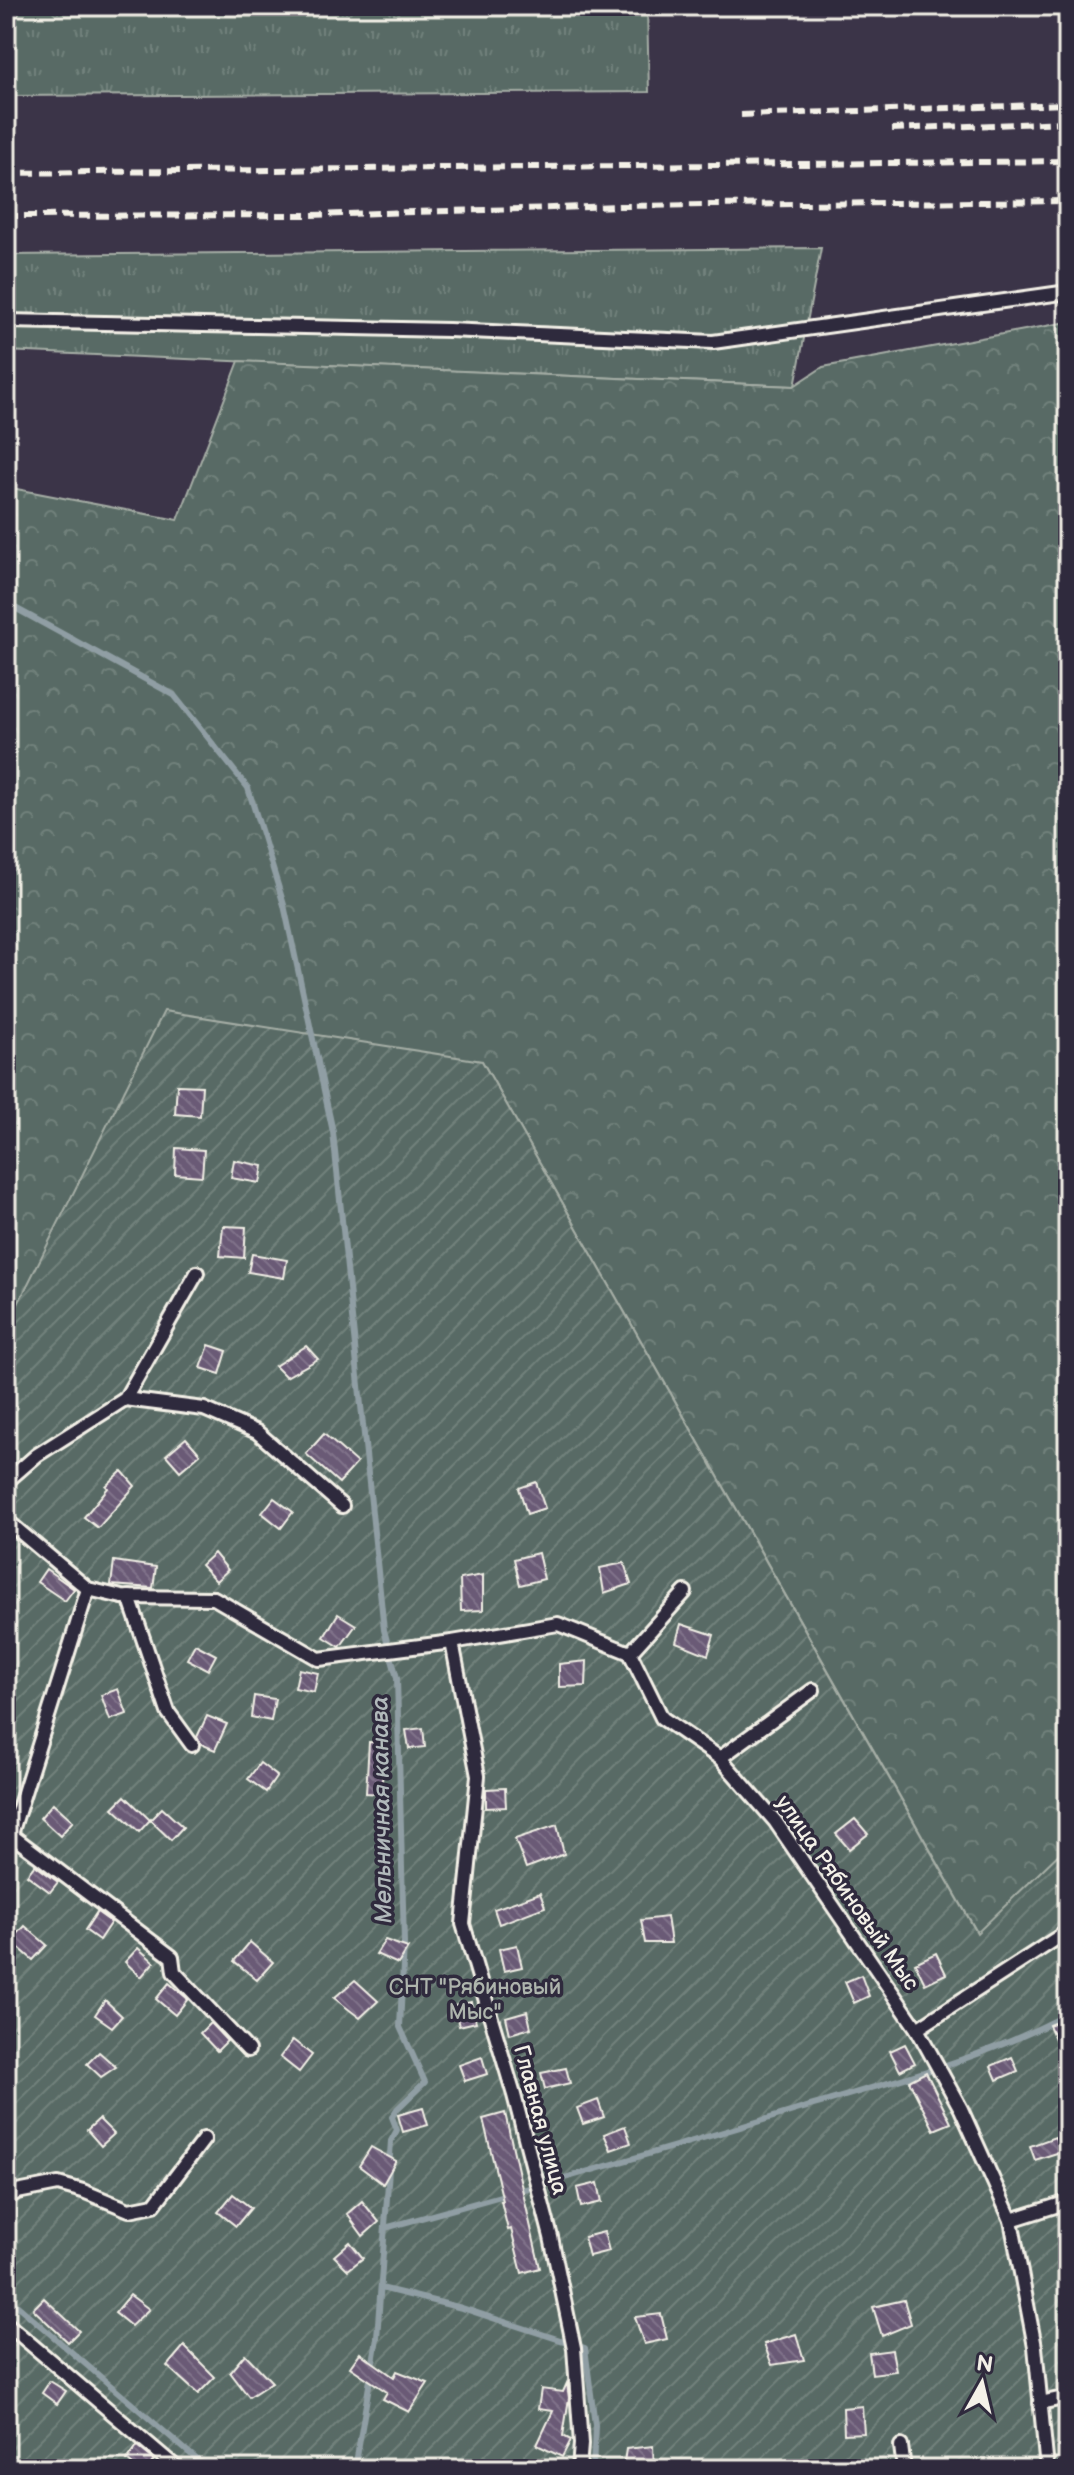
<svg xmlns="http://www.w3.org/2000/svg" width="1074" height="2475" viewBox="0 0 1074 2475" font-family="'Balsamiq Sans',sans-serif">
  <style>
    .grass { fill: url(#grass-tufts); stroke: #a6aea6; stroke-width: 2 }
    .forest { fill: url(#forest-crowns); stroke: #a6aea6; stroke-width: 2 }
    .garden { fill: url(#garden-furrows); stroke: #a6aea6; stroke-width: 2 }
    .lines { fill: none; stroke-linecap: round; stroke-linejoin: round }
    .stream { stroke: #909ea4; stroke-width: 6 }
    .building { fill: url(#building-back-hatch); stroke: #f4f1e8; stroke-width: 2 }
    .service-casing { stroke: #f4f1e8; stroke-width: 18 }
    .service { stroke: #2f2a3d; stroke-width: 12 }
    .rail { stroke: #f4f1e8; stroke-width: 6; stroke-dasharray: 12 6; stroke-linecap: butt }
    .labels { text-anchor: middle; dominant-baseline: central; stroke-width: 7; stroke-linejoin: round; paint-order: stroke }
    .street-label { font-size: 22px; fill: #f4f1e8; stroke: #2f2a3d }
    .park-label { font-size: 22px; fill: #aeb5ad; stroke: #2f2a3d }
    .water-label { font-size: 24px; font-style: italic; fill: #b1b9bb; stroke: #2f2a3d }
  </style>
  <defs>
    <pattern id="grass-tufts" width="24" height="20" patternUnits="userSpaceOnUse" patternTransform="scale(2)"><rect width="24" height="20" fill="#586b65"/><path d="M3 7l-1-3M5 7V3M7 7l1-3M15 17l-1-3M17 17v-4M19 17l1-3" fill="none" stroke="#71817b"/></pattern>
    <pattern id="forest-crowns" width="20" height="18" patternUnits="userSpaceOnUse" patternTransform="scale(2)"><rect width="20" height="18" fill="#586b65"/><path d="M2 6a3 3 0 1 1 6 0M12 15a3 3 0 1 1 6 0" fill="none" stroke="#71817b"/></pattern>
    <pattern id="garden-furrows" width="10" height="10" patternUnits="userSpaceOnUse" patternTransform="scale(2)"><rect width="10" height="10" fill="#586b65"/><path d="M-1 1l2-2M0 10L10 0M9 11l2-2" fill="none" stroke="#71817b"/></pattern>
    <pattern id="building-back-hatch" width="6" height="6" patternUnits="userSpaceOnUse" patternTransform="scale(2)"><rect width="6" height="6" fill="#6a5a76"/><path d="M-1 5l2 2M0 0l6 6M5-1l2 2" fill="none" stroke="#80728a"/></pattern>
  </defs>
  <rect width="100%" height="100%" fill="#3b3448"/>
  <filter id="ink" filterUnits="userSpaceOnUse"><feTurbulence type="fractalNoise" baseFrequency=".0125" numOctaves="2"/><feDisplacementMap in="SourceGraphic" scale="16" xChannelSelector="R" yChannelSelector="G"/><feConvolveMatrix kernelMatrix="1 2 1 2 8 2 1 2 1" color-interpolation-filters="sRGB"/></filter>
  <g filter="url(#ink)">
    <g class="grass">
      <path d="M6,6h641l2,86 -643,4z"/>
      <path d="M821,248l-26,138 -789,-35v-96z"/>
    </g>
    <path class="forest" d="M1068,322v1523l-90,89 -496,-873 -476,267v-841l172,33 61,-159 555,25 29,-19z"/>
    <path class="garden" d="M164,1011l318,50 495,872 91,-88v624h-1062v-1141z"/>
    <g class="lines">
      <g class="stream">
        <path d="M6,603l168,92 74,93 36,117 49,227 51,498 13,48 7,265 -4,84 25,55 -28,27 -5,8 5,13 -6,11 -14,197 -22,131"/>
        <path d="M385,2228c139,-38 277,-77 415,-119 90,-27 184,-50 268,-95"/>
        <path d="M381,2288l81,20 123,40 10,77 -2,44"/>
        <path d="M6,2296l202,173"/>
      </g>
    </g>
    <g class="building">
      <path d="M177,1085l25,1 -2,30 -25,-2z"/>
      <path d="M176,1148l28,2 -2,26 -27,-2z"/>
      <path d="M234,1160l29,6 -3,17 -29,-5z"/>
      <path d="M223,1226l23,1 -2,31 -24,-2z"/>
      <path d="M252,1254l35,6 -3,18 -36,-6z"/>
      <path d="M209,1345l18,6 -7,23 -19,-6z"/>
      <path d="M306,1346l12,13 -32,18 -11,-11z"/>
      <path d="M324,1434l33,29 -18,20 -33,-29z"/>
      <path d="M186,1438l14,16 -20,17 -14,-16z"/>
      <path d="M122,1471l13,15 -37,42 -14,-11 24,-29 -2,-2z"/>
      <path d="M536,1482l9,26 -18,6 -8,-26z"/>
      <path d="M274,1498l19,14 -12,16 -19,-15z"/>
      <path d="M214,1553l14,17 -12,11 -15,-16z"/>
      <path d="M538,1553l6,26 -24,6 -6,-26z"/>
      <path d="M114,1561l42,6 -3,21 -42,-3z"/>
      <path d="M624,1563l7,21 -27,9 -4,-25z"/>
      <path d="M46,1569l28,20 -9,12 -28,-19z"/>
      <path d="M483,1575v35l-22,1 -1,-32z"/>
      <path d="M338,1614l18,11 -16,22 -16,-10z"/>
      <path d="M681,1624l33,11 -6,20 -32,-13z"/>
      <path d="M195,1644l21,11 -8,15 -21,-11z"/>
      <path d="M587,1661l-1,25 -27,1v-23z"/>
      <path d="M299,1669l19,4 -4,19 -19,-4z"/>
      <path d="M118,1689l9,25 -17,6 -9,-25z"/>
      <path d="M254,1696l21,3 -4,22 -20,-4z"/>
      <path d="M207,1716l20,8 -12,26 -14,-6 -4,-7z"/>
      <path d="M423,1728l2,19 -16,2 -3,-19z"/>
      <path d="M369,1742l16,1 -4,51 -15,-1z"/>
      <path d="M260,1763l17,13 -11,16 -18,-13z"/>
      <path d="M505,1788l1,19 -20,1v-19z"/>
      <path d="M125,1796l25,24 -11,12 -26,-24z"/>
      <path d="M53,1803l20,18 -13,15 -20,-18z"/>
      <path d="M162,1808l21,19 -12,13 -21,-20z"/>
      <path d="M855,1819l13,15 -19,15 -13,-15z"/>
      <path d="M557,1825l7,29 -38,14 -11,-29z"/>
      <path d="M35,1865l23,17 -8,10 -23,-17z"/>
      <path d="M540,1893l5,14 -46,17 -5,-15z"/>
      <path d="M97,1912l14,10 -12,18 -14,-10z"/>
      <path d="M667,1917l4,26h-26l-4,-23z"/>
      <path d="M25,1926l22,19 -14,15 -22,-19z"/>
      <path d="M385,1940l23,8 -10,16 -22,-10z"/>
      <path d="M250,1942l23,20 -16,18 -23,-19z"/>
      <path d="M517,1945l5,22 -18,4 -5,-22z"/>
      <path d="M138,1948l16,14 -13,15 -16,-15z"/>
      <path d="M936,1953l10,21 -21,10 -10,-21z"/>
      <path d="M861,1975l8,21 -15,7 -9,-21z"/>
      <path d="M355,1980l23,21 -18,17 -26,-20z"/>
      <path d="M169,1983l19,16 -13,16 -19,-16z"/>
      <path d="M105,2000l17,16 -10,11 -17,-12z"/>
      <path d="M471,2002l5,20 -17,4 -5,-20z"/>
      <path d="M527,2011l4,17 -21,6 -4,-17z"/>
      <path d="M1068,2017v52l-19,-44z"/>
      <path d="M210,2023l17,18 -10,10 -17,-18z"/>
      <path d="M293,2040l19,15 -13,17 -19,-15z"/>
      <path d="M905,2044l10,19 -15,8 -10,-20z"/>
      <path d="M99,2052l17,15 -15,10 -14,-13z"/>
      <path d="M482,2057l5,17 -22,7 -6,-16z"/>
      <path d="M1012,2057l6,14 -21,9 -6,-14z"/>
      <path d="M566,2068l4,15 -25,6 -4,-16z"/>
      <path d="M926,2072l25,51 -17,7 -25,-49z"/>
      <path d="M598,2100l6,17 -21,7 -6,-16z"/>
      <path d="M423,2108l5,17 -25,7 -5,-17z"/>
      <path d="M505,2113l35,155 -18,5 -11,-44 -3,1 -7,-29h2l-20,-82z"/>
      <path d="M99,2119l15,15 -13,12 -14,-16z"/>
      <path d="M625,2126l6,17 -20,7 -7,-16z"/>
      <path d="M1055,2137l5,15 -25,8 -5,-14z"/>
      <path d="M371,2147l25,14 -13,23 -24,-18z"/>
      <path d="M598,2183l4,19 -21,5 -4,-19z"/>
      <path d="M233,2194l18,14 -15,18 -18,-14z"/>
      <path d="M362,2201l17,21 -16,14 -16,-22z"/>
      <path d="M604,2232l5,19 -20,5 -5,-19z"/>
      <path d="M350,2242l13,16 -15,12 -14,-14z"/>
      <path d="M130,2295l19,14 -18,17 -16,-13z"/>
      <path d="M44,2298l35,33 -11,11 -35,-33z"/>
      <path d="M904,2300l7,24 -29,12 -9,-29z"/>
      <path d="M661,2314l6,25 -23,5 -9,-27z"/>
      <path d="M796,2334l8,26 -32,5 -8,-21z"/>
      <path d="M184,2346l31,31 -17,17 -31,-28z"/>
      <path d="M892,2350l4,21 -24,3 -3,-21z"/>
      <path d="M360,2353l34,24 3,-6 31,12 -19,29 -26,-13 4,-7 -37,-25z"/>
      <path d="M245,2354l27,28 -23,15 -19,-25z"/>
      <path d="M50,2381l16,10 -9,13 -15,-11z"/>
      <path d="M567,2383l2,15 -6,38 8,4 -9,17 -25,-12 16,-34 -15,-2 3,-20 22,3z"/>
      <path d="M862,2406l2,27 -20,1 -1,-26z"/>
      <path d="M137,2446l17,14 -7,9h-9l-11,-9z"/>
      <path d="M653,2446l1,23h-31l3,-20z"/>
    </g>
    <g class="lines">
      <g class="service-casing">
        <g id="service">
          <path d="M6,321l443,9 264,12 355,-50"/>
          <path d="M125,1399l79,10 53,23 85,74"/>
          <path d="M6,1482l31,-27 88,-56 72,-126"/>
          <path d="M6,1520l82,69 34,8 92,1 105,61 133,-17 106,-18 72,29 32,65 58,40 55,63 142,208 44,80 50,111 24,127 12,122"/>
          <path d="M129,1597l39,115 24,33"/>
          <path d="M452,1642l26,134 -15,148 51,171 37,142 23,111 7,96 -2,25"/>
          <path d="M630,1653l55,-61"/>
          <path d="M720,1758l93,-68"/>
          <path d="M11,1835l161,122 2,15 74,78"/>
          <path d="M6,1850l82,-261"/>
          <path d="M917,2029l151,-98"/>
          <path d="M6,2199l11,-7 41,-8 25,7 46,19 25,-5 50,-66"/>
          <path d="M1011,2220l57,-18"/>
          <path d="M6,2323l172,146"/>
          <path d="M1040,2403l28,-6"/>
          <path d="M901,2446l3,23"/>
        </g>
      </g>
      <use href="#service" class="service"/>
      <g class="rail">
        <path d="M741,115l327,-11"/>
        <path d="M892,129l176,-7"/>
        <path d="M6,173l1062,-12"/>
        <path d="M6,216l305,-1 311,-9 446,-5"/>
      </g>
    </g>
  </g>
  <g class="labels">
    <g class="street-label">
      <text transform="translate(847 1893) rotate(55)">улица Рябиновый Мыс</text>
      <text transform="translate(540 2120) rotate(75)">Главная улица</text>
    </g>
    <g class="park-label">
      <text x="475" y="1987">СНТ "Рябиновый<tspan x="475" dy="25">Мыс"</tspan></text>
    </g>
    <g class="water-label">
      <text transform="translate(382 1810) rotate(-91)">Мельничная канава</text>
    </g>
  </g>
  <rect width="1074" height="2475" fill="none" stroke="#2f2a3d" stroke-width="32"/>
  <rect x="16" y="16" width="1042" height="2443" fill="none" stroke="#f4f1e8" stroke-width="3" filter="url(#ink)"/>
  <g transform="translate(982 2383) rotate(8)" stroke="#2f2a3d" stroke-width="6" paint-order="stroke">
  <path d="M0-6L14 30L0 20L-14 30Z" fill="#f4f1e8"/>
  <text y="-12" font-size="22" font-weight="bold" text-anchor="middle" fill="#f4f1e8">N</text>
  </g>
</svg>
